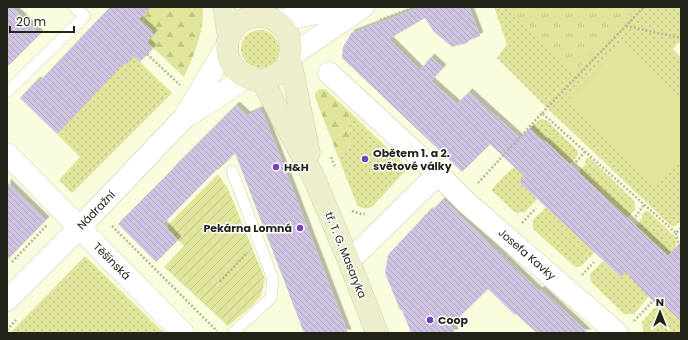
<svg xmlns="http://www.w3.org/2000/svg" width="688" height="340" viewBox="0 0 688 340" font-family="Poppins,sans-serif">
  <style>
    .grass { fill: url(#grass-dots) }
    .forest { fill: url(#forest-firs) }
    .park { fill: url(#park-tufts) }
    .garden { fill: url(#garden-furrows) }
    .pitch { fill: #e0e59b }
    .building { fill: url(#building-back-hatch); filter: url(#shadow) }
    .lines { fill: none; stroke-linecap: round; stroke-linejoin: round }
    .lane-casing { stroke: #cccfb0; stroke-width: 12 }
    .street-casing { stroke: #cccfb0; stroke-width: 23 }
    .secondary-casing { stroke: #cccfb0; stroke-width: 23 }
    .path { stroke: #b5b89e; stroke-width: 2.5; stroke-dasharray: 2 2; stroke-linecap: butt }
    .lane { stroke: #fff; stroke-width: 11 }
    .street { stroke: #fff; stroke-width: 22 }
    .secondary { stroke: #eceecc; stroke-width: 22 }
    .poi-dot { fill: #7741b8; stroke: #fff; stroke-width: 1.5 }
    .labels { text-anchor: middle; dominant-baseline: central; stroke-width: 3; stroke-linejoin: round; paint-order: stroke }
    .poi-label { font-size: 11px; font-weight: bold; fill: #232419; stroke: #fff; text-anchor: start }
    .street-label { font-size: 11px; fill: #232419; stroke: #fff }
  </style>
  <defs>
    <pattern id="grass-dots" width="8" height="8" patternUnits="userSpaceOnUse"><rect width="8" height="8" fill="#e0e59b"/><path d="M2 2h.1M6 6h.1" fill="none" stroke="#c0c485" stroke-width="1.8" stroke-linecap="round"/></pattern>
    <pattern id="forest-firs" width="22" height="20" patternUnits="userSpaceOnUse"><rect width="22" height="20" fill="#e0e59b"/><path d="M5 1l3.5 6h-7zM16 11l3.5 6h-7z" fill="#c0c485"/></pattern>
    <pattern id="park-tufts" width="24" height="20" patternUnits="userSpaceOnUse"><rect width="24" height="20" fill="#e0e59b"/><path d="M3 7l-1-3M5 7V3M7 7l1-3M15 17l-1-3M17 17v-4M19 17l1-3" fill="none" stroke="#c0c485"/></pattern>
    <pattern id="garden-furrows" width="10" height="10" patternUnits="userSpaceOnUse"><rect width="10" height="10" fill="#e0e59b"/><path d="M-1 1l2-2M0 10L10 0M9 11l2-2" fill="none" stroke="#c0c485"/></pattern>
    <pattern id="building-back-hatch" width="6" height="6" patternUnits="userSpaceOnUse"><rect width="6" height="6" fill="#cec4e1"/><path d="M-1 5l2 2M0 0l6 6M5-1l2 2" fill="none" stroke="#b1a8c0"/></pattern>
    <filter id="shadow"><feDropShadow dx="3.5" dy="-3.5" stdDeviation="0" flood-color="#0004"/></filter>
  </defs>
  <rect width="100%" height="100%" fill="#fafddd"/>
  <g class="grass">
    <path d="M494,7h187v33l-8,9 8,9v163c-3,4 -5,5 -10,5l-129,-123 -45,-45 10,-14z"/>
    <circle cx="260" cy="49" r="19"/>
    <path d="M134,56l38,37 -100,100 -13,-13 21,-23 -23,-23 67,-71 2,1z"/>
    <path d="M350,112l57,55v2l-35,38c-6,2 -9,2 -15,-2l-18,-46 12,-13 -2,-21z"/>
    <path d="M540,119l6,1 32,31c1,6 -5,9 -9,13l-24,-23 -3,-2 -1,1 -11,-10v-2z"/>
    <path d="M526,156l2,2 -10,12 6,6 -5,6 18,17 -12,13 -9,1 -25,-23 12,-13z"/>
    <path d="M587,158h3l44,43c3,9 -1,11 -7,17l-49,-46 8,-8 -1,-5z"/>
    <path d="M546,207l49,45 -14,14 -6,1 -42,-38v-9z"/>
    <path d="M646,211h2l28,26v11l-8,8 -32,-30 6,-7 1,-6z"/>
    <path d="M85,256l79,77h-154z"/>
    <path d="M603,261l18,16 5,-5 24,23 -16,19h-10l-33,-32 -1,-8z"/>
    <path d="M660,302l19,17 2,-1v15h-36l-2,-2 -1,-9z"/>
  </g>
  <g class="forest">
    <path d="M136,7h67c1,25 -9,48 -19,70l-37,-35 7,-8 -2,-2 1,-1 -14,-12 4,-5z"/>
    <path d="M319,89h5l2,1 24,22 -1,13 2,21 -12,13 -24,-62v-4z"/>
  </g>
  <path class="park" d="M508,7h129l-63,65z"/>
  <path class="garden" d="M218,174l10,15 37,90 -4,17 -10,11 -23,19 -64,-59 20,-21 -16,-16v-5z"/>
  <path class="pitch" d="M623,44l58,57v56l-27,27 -86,-84z"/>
  <g class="building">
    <path d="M7,7h5l28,27 -33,33z"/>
    <path d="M110,7h41l-12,12 14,13h-1l2,2 -7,8 6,6 -13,14 -6,-6 -8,9 -2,-2 -67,71 -37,-36 17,-18 2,2z"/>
    <path d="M419,7h50l11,29 -10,4 -5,4 -7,1 -6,2 -19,-16 -8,-13 -36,21 31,31 11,-13 12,11 -12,13 26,23 12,-12 51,46 10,-10 14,14 1,-1 123,115 13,-14v79l-21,-19 -3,3 -12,-12 -19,-21 -5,5 -102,-95 5,-6 -34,-32 -28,28 -120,-114 1,-11 6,-10 2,-4 27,-10z"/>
    <path d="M236,105l11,10 14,-6 17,42 70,182h-44l-69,-180 -17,17 -1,-1 -54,55 15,16 -22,22 -38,-38 56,-56h-1z"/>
    <path d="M7,182l39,38 -39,40z"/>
    <path d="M443,199l96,92 2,-2 47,44h-51l-21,-19 -1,1 -27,-26 -36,35 3,9h-44l-9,-23h-2l-15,-37 3,-18 41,-44 2,1z"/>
  </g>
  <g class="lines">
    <g class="lane-casing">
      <g id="lane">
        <path d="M7,92l78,-76 -11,-9"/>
        <path d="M232,171l41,108 -2,19 -38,35"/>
      </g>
    </g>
    <g class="street-casing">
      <g id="street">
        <path d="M277,21l70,-14"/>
        <path d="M291,56l72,-49"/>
        <path d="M329,73l109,101 -89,87"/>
        <path d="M188,115l31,-19 26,-19"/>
        <path d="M7,154l176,179"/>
        <path d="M438,174l29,29 150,130"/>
        <path d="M7,300l72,-72 105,-110 43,-72"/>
      </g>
    </g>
    <g class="secondary-casing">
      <g id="secondary">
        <path d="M224,7l5,31"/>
        <circle cx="259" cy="48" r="32"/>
        <path d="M290,59l19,94"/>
        <path d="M262,80l52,98 35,83 28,72"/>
      </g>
    </g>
    <g class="path">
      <path d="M380,20l35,-13"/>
      <path d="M626,26l55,12"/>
      <path d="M147,54l33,31"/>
      <path d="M542,113l102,-106"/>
      <path d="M331,157l4,10"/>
      <path d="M573,165l12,-13"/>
      <path d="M478,183l64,-70 134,120 5,-5"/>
      <path d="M352,211l9,3h4"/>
      <path d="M633,220l11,-15"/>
      <path d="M522,223l14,-15"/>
      <path d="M112,226l105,105"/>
      <path d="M676,233l5,22"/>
      <path d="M12,262l35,-37"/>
      <path d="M582,275l12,-13"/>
      <path d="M220,282l26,-28"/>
      <path d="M634,321l19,-20"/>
      <path d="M7,330l9,-10"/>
    </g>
    <use href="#lane" class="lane"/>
    <use href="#street" class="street"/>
    <use href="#secondary" class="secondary"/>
  </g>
  <g class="poi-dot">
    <circle cx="365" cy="159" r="4"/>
    <circle cx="276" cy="167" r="4"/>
    <circle cx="300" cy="228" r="4"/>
    <circle cx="430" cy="320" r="4"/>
  </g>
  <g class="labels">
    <g class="poi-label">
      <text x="373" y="153">Obětem 1. a 2.<tspan x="373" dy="13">světové války</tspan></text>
      <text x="284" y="167">H&amp;H</text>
      <text x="292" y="228" text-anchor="end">Pekárna Lomná</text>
      <text x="438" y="320">Coop</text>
    </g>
    <g class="street-label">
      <text transform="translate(96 210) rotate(-46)">Nádražní</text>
      <text transform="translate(527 254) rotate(41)">Josefa Kavky</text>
      <text transform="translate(346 255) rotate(68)">tř. T. G. Masaryka</text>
      <text transform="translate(112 261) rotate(45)">Těšínská</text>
    </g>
  </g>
  <rect width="688" height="340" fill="none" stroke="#232419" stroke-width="16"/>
  <g transform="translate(660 312)" stroke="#ffffff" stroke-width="3" paint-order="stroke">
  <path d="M0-3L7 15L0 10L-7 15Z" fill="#232419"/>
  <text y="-6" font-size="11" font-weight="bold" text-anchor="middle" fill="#232419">N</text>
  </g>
  <path d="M10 26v6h64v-6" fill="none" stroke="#232419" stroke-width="2"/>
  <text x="16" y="26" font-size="12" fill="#232419" stroke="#ffffff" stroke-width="3" paint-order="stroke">20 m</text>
</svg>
